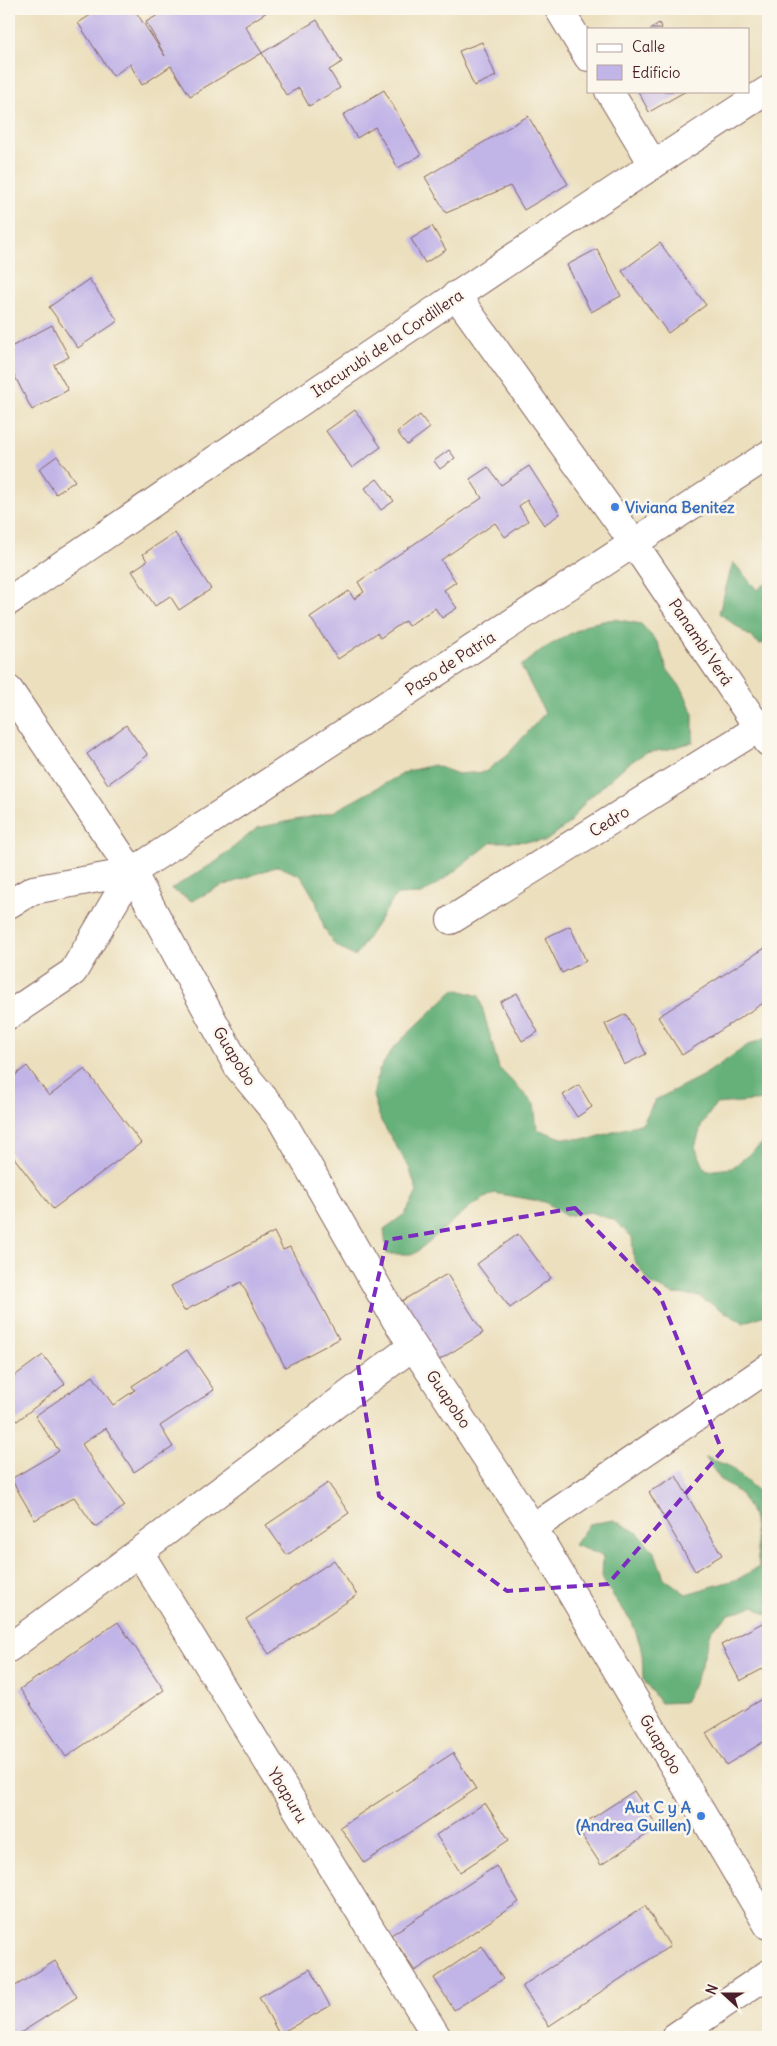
<svg xmlns="http://www.w3.org/2000/svg" width="777" height="2046" viewBox="0 0 777 2046" font-family="Delius,sans-serif">
  <style>
    .forest { fill: #66b17a; stroke: #586852 }
    .building { fill: #c1b4e7 }
    .lines { fill: none; stroke-linecap: round; stroke-linejoin: round }
    .minor-casing { stroke: #82625e; stroke-width: 30 }
    .minor { stroke: #fff; stroke-width: 28 }
    .marked { fill: none; stroke: #7b2cbf; stroke-width: 4; stroke-dasharray: 10 6; stroke-linejoin: round }
    .shop-dot { fill: #3f7fe0; stroke: #fbf7ec; stroke-width: 2 }
    .labels { text-anchor: middle; dominant-baseline: central; stroke-width: 5; stroke-linejoin: round; paint-order: stroke }
    .street-label { font-size: 16px; fill: #4a1f2b; stroke: #fbf7ec }
    .shop-label { font-size: 16px; font-weight: bold; fill: #366cbe; stroke: #fbf7ec; text-anchor: start }
  </style>
  <rect width="100%" height="100%" fill="#fbf7ec"/>
  <filter id="ink" filterUnits="userSpaceOnUse"><feTurbulence type="fractalNoise" baseFrequency=".02" numOctaves="2"/><feDisplacementMap in="SourceGraphic" scale="10" xChannelSelector="R" yChannelSelector="G"/><feConvolveMatrix kernelMatrix="1 2 1 2 8 2 1 2 1" color-interpolation-filters="sRGB"/></filter>
  <filter id="wash" filterUnits="userSpaceOnUse"><feTurbulence type="fractalNoise" baseFrequency=".0096" numOctaves="4" result="noise"/><feDisplacementMap in="SourceGraphic" scale="20" xChannelSelector="R" yChannelSelector="G"/><feGaussianBlur stdDeviation="1.12" result="paint"/><feColorMatrix in="noise" values="0 0 0 0 0 0 0 0 0 0 0 0 0 0 0 0 0 1.4 0 .05"/><feComposite in="paint" operator="in"/></filter>
  <g filter="url(#wash)">
    <rect width="100%" height="100%" fill="#ebdfbd"/>
    <g class="forest">
      <path d="M733,562l24,28 11,-8v60l-8,2 -41,-31z"/>
      <path d="M614,619l27,5 17,19 9,26 16,21 10,24v28l-24,7 -24,4 -20,13 -39,35 -18,23 -22,17 -54,1 -45,35 -25,17 -26,1 -41,62 -21,-13 -10,-16 -8,-27 -15,-25 -23,-10 -61,22 -25,13 -21,-12 46,-28 40,-33 76,-16 75,-41 26,-6 24,9 27,-2 23,-18 37,-41 -24,-47 20,-16 47,-26z"/>
      <path d="M455,989l24,7 20,72 35,36 3,25 25,9 28,1 53,-16 12,-23 49,-25 44,-30 20,-8v61l-3,2 -49,4 -14,20 -7,23 11,24 26,-3 36,-29v175l-25,9 -44,-27 -25,-2 -23,-10 -17,-24 -2,-23 -18,-17 -24,-8 -24,4 -21,-14 -51,-9 -23,13 -57,48h-27l-3,-25 21,-15 12,-22 -8,-25 -28,-46 -8,-25 6,-26 15,-23z"/>
      <path d="M705,1457l24,9 39,34v115l-14,-9 -24,8 -18,15 -15,49 -13,24 -24,1 -17,-24 -1,-29 -10,-28 -30,-42 1,-24 -29,-11 15,-21 25,-4 24,13 17,20 9,25 22,16 52,-15 21,-12 -6,-52 -13,-21 -20,-15z"/>
    </g>
    <g id="blocks">
      <g class="building">
        <path d="M100,9h34l31,47 -19,-34 22,-13h109l-6,3 -1,-2 -25,16 17,27 -72,43 -19,-30 -29,19 -12,-21 -17,12 -35,-53z"/>
        <path d="M317,20l25,42 -13,8 11,18 -31,18 -10,-18 -13,7 -24,-42z"/>
        <path d="M659,23l3,6h-12z"/>
        <path d="M482,42l14,34 -22,10 -15,-35z"/>
        <path d="M384,90l37,65 -23,13 -23,-41 -18,11 -14,-23z"/>
        <path d="M638,91h48l-37,21z"/>
        <path d="M528,116l40,68 -44,26 -14,-24 -64,27 -21,-36z"/>
        <path d="M432,226l14,24 -21,13 -14,-24z"/>
        <path d="M660,243l46,62 -38,28 -46,-62z"/>
        <path d="M597,249l24,47 -30,16 -24,-47z"/>
        <path d="M89,279l29,42 -40,27 -29,-41z"/>
        <path d="M52,325l17,32 -15,8 14,25 -36,20 -23,-45v-17z"/>
        <path d="M355,410l26,37 -29,21 -26,-37z"/>
        <path d="M420,415l10,13 -23,17 -10,-13z"/>
        <path d="M449,450l6,8 -15,11 -6,-8z"/>
        <path d="M57,456l18,25 -19,13 -17,-25z"/>
        <path d="M529,466l31,48 -16,11 -17,-25 -8,6 9,15 -23,16 -10,-14 -54,37 15,22 -12,8 13,18 -15,10 -7,-10 -27,18 -3,-5 -25,17 -3,-5 -39,26 -28,-42 39,-26 5,8 10,-7 -6,-10 124,-84 -12,-19 18,-12 13,18z"/>
        <path d="M377,479l17,22 -13,9 -16,-22z"/>
        <path d="M175,533l36,56 -32,21 -9,-14 -15,10 -23,-35 15,-10 -4,-7z"/>
        <path d="M126,725l22,30 -40,29 -21,-30z"/>
        <path d="M570,926l16,35 -24,12 -17,-35z"/>
        <path d="M768,946v54l-86,55 -24,-38z"/>
        <path d="M517,993l21,39 -16,9 -22,-39z"/>
        <path d="M626,1014l20,40 -22,11 -19,-41z"/>
        <path d="M27,1066l22,30 36,-27 56,74 -88,66 -44,-58v-71z"/>
        <path d="M579,1085l13,22 -15,10 -14,-22z"/>
        <path d="M274,1232l9,18 7,-3 49,92 -54,28 -44,-85 -57,29 -13,-25z"/>
        <path d="M518,1234l33,44 -41,30 -33,-44z"/>
        <path d="M447,1274l36,59 -52,32 -36,-60z"/>
        <path d="M187,1350l27,40 -54,36 13,21 -39,25 -28,-44 -24,16 13,21 30,41 -30,21 -21,-30 -39,23 -24,-41 48,-28 -24,-35 58,-40 20,29 22,-15 -3,-4z"/>
        <path d="M43,1355l22,29 -48,37 -8,-12v-29z"/>
        <path d="M676,1476l46,79 -27,16 -46,-79z"/>
        <path d="M328,1483l21,30 -62,42 -21,-30z"/>
        <path d="M334,1560l23,35 -88,59 -23,-35z"/>
        <path d="M768,1620v46l-28,15 -19,-36z"/>
        <path d="M118,1622l46,68 -98,67 -46,-68z"/>
        <path d="M768,1695v44l-42,26 -20,-32z"/>
        <path d="M453,1753l23,36 -112,74 -24,-36z"/>
        <path d="M634,1791l24,36 -57,38 -24,-37z"/>
        <path d="M485,1803l24,37 -49,32 -24,-37z"/>
        <path d="M496,1866l23,36 -104,69 -24,-36z"/>
        <path d="M645,1906l25,40 -121,80 -27,-40z"/>
        <path d="M482,1946l21,33 -49,31 -20,-32z"/>
        <path d="M55,1961l22,36 -63,40h-5v-47z"/>
        <path d="M310,1969l20,37 -51,28 -20,-37z"/>
      </g>
    </g>
  </g>
  <g filter="url(#ink)">
    <use href="#blocks" fill-opacity="0" stroke="#82625e" stroke-width="1"/>
    <g class="lines">
      <g class="minor-casing">
        <g id="minor">
          <path d="M559,9l29,48"/>
          <path d="M609,91l44,73"/>
          <path d="M456,295l177,247 135,200"/>
          <path d="M9,601c252,-172 503,-346 759,-511"/>
          <path d="M9,690l123,182 106,195 43,52 115,201 137,208 235,397"/>
          <path d="M9,904l24,-14 99,-18 636,-417"/>
          <path d="M451,920l317,-198"/>
          <path d="M9,1015l64,-43 59,-100"/>
          <path d="M533,1528l235,-160"/>
          <path d="M139,1552l298,485"/>
          <path d="M9,1648l130,-96 274,-206"/>
          <path d="M675,2037l93,-63"/>
        </g>
      </g>
      <use href="#minor" class="minor"/>
    </g>
  </g>
  <path class="marked" d="M575,1208l84,85 63,158 -114,133 -101,7 -128,-95 -21,-131 29,-125z"/>
  <g class="shop-dot">
    <circle cx="615" cy="507" r="5"/>
    <circle cx="701" cy="1816" r="5"/>
  </g>
  <g class="labels">
    <g class="street-label">
      <text transform="translate(387 343) rotate(-34)">Itacurubí de la Cordillera</text>
      <text transform="translate(701 642) rotate(56)">Panambí Verá</text>
      <text transform="translate(450 663) rotate(-33)">Paso de Patria</text>
      <text transform="translate(609 821) rotate(-32)">Cedro</text>
      <text transform="translate(235 1056) rotate(58)">Guapobo</text>
      <text transform="translate(449 1399) rotate(56)">Guapobo</text>
      <text transform="translate(661 1744) rotate(59)">Guapobo</text>
      <text transform="translate(288 1795) rotate(59)">Ybapuru</text>
    </g>
    <g class="shop-label">
      <text x="625" y="507">Viviana Benitez</text>
      <text x="691" y="1807" text-anchor="end">Aut C y A<tspan x="691" dy="18">(Andrea Guillen)</tspan></text>
    </g>
  </g>
  <rect width="777" height="2046" fill="none" stroke="#fbf7ec" stroke-width="30"/>
  <rect x="587" y="28" width="162" height="65" fill="#fbf7ec" stroke="#b4a19f"/>
  <rect x="597" y="44" width="25" height="8" fill="#ffffff" stroke="#b4a19f"/>
  <text x="632" y="52" font-size="15" fill="#4a1f2b">Calle</text>
  <rect x="597" y="65" width="25" height="15" fill="#c1b4e7" stroke="#b4a19f"/>
  <text x="632" y="78" font-size="15" fill="#4a1f2b">Edificio</text>
  <g transform="translate(724 1994) rotate(291)" stroke="#fbf7ec" stroke-width="4" paint-order="stroke">
  <path d="M0-4L9 19L0 12L-9 19Z" fill="#4a1f2b"/>
  <text y="-8" font-size="14" font-weight="bold" text-anchor="middle" fill="#4a1f2b">N</text>
  </g>
</svg>
